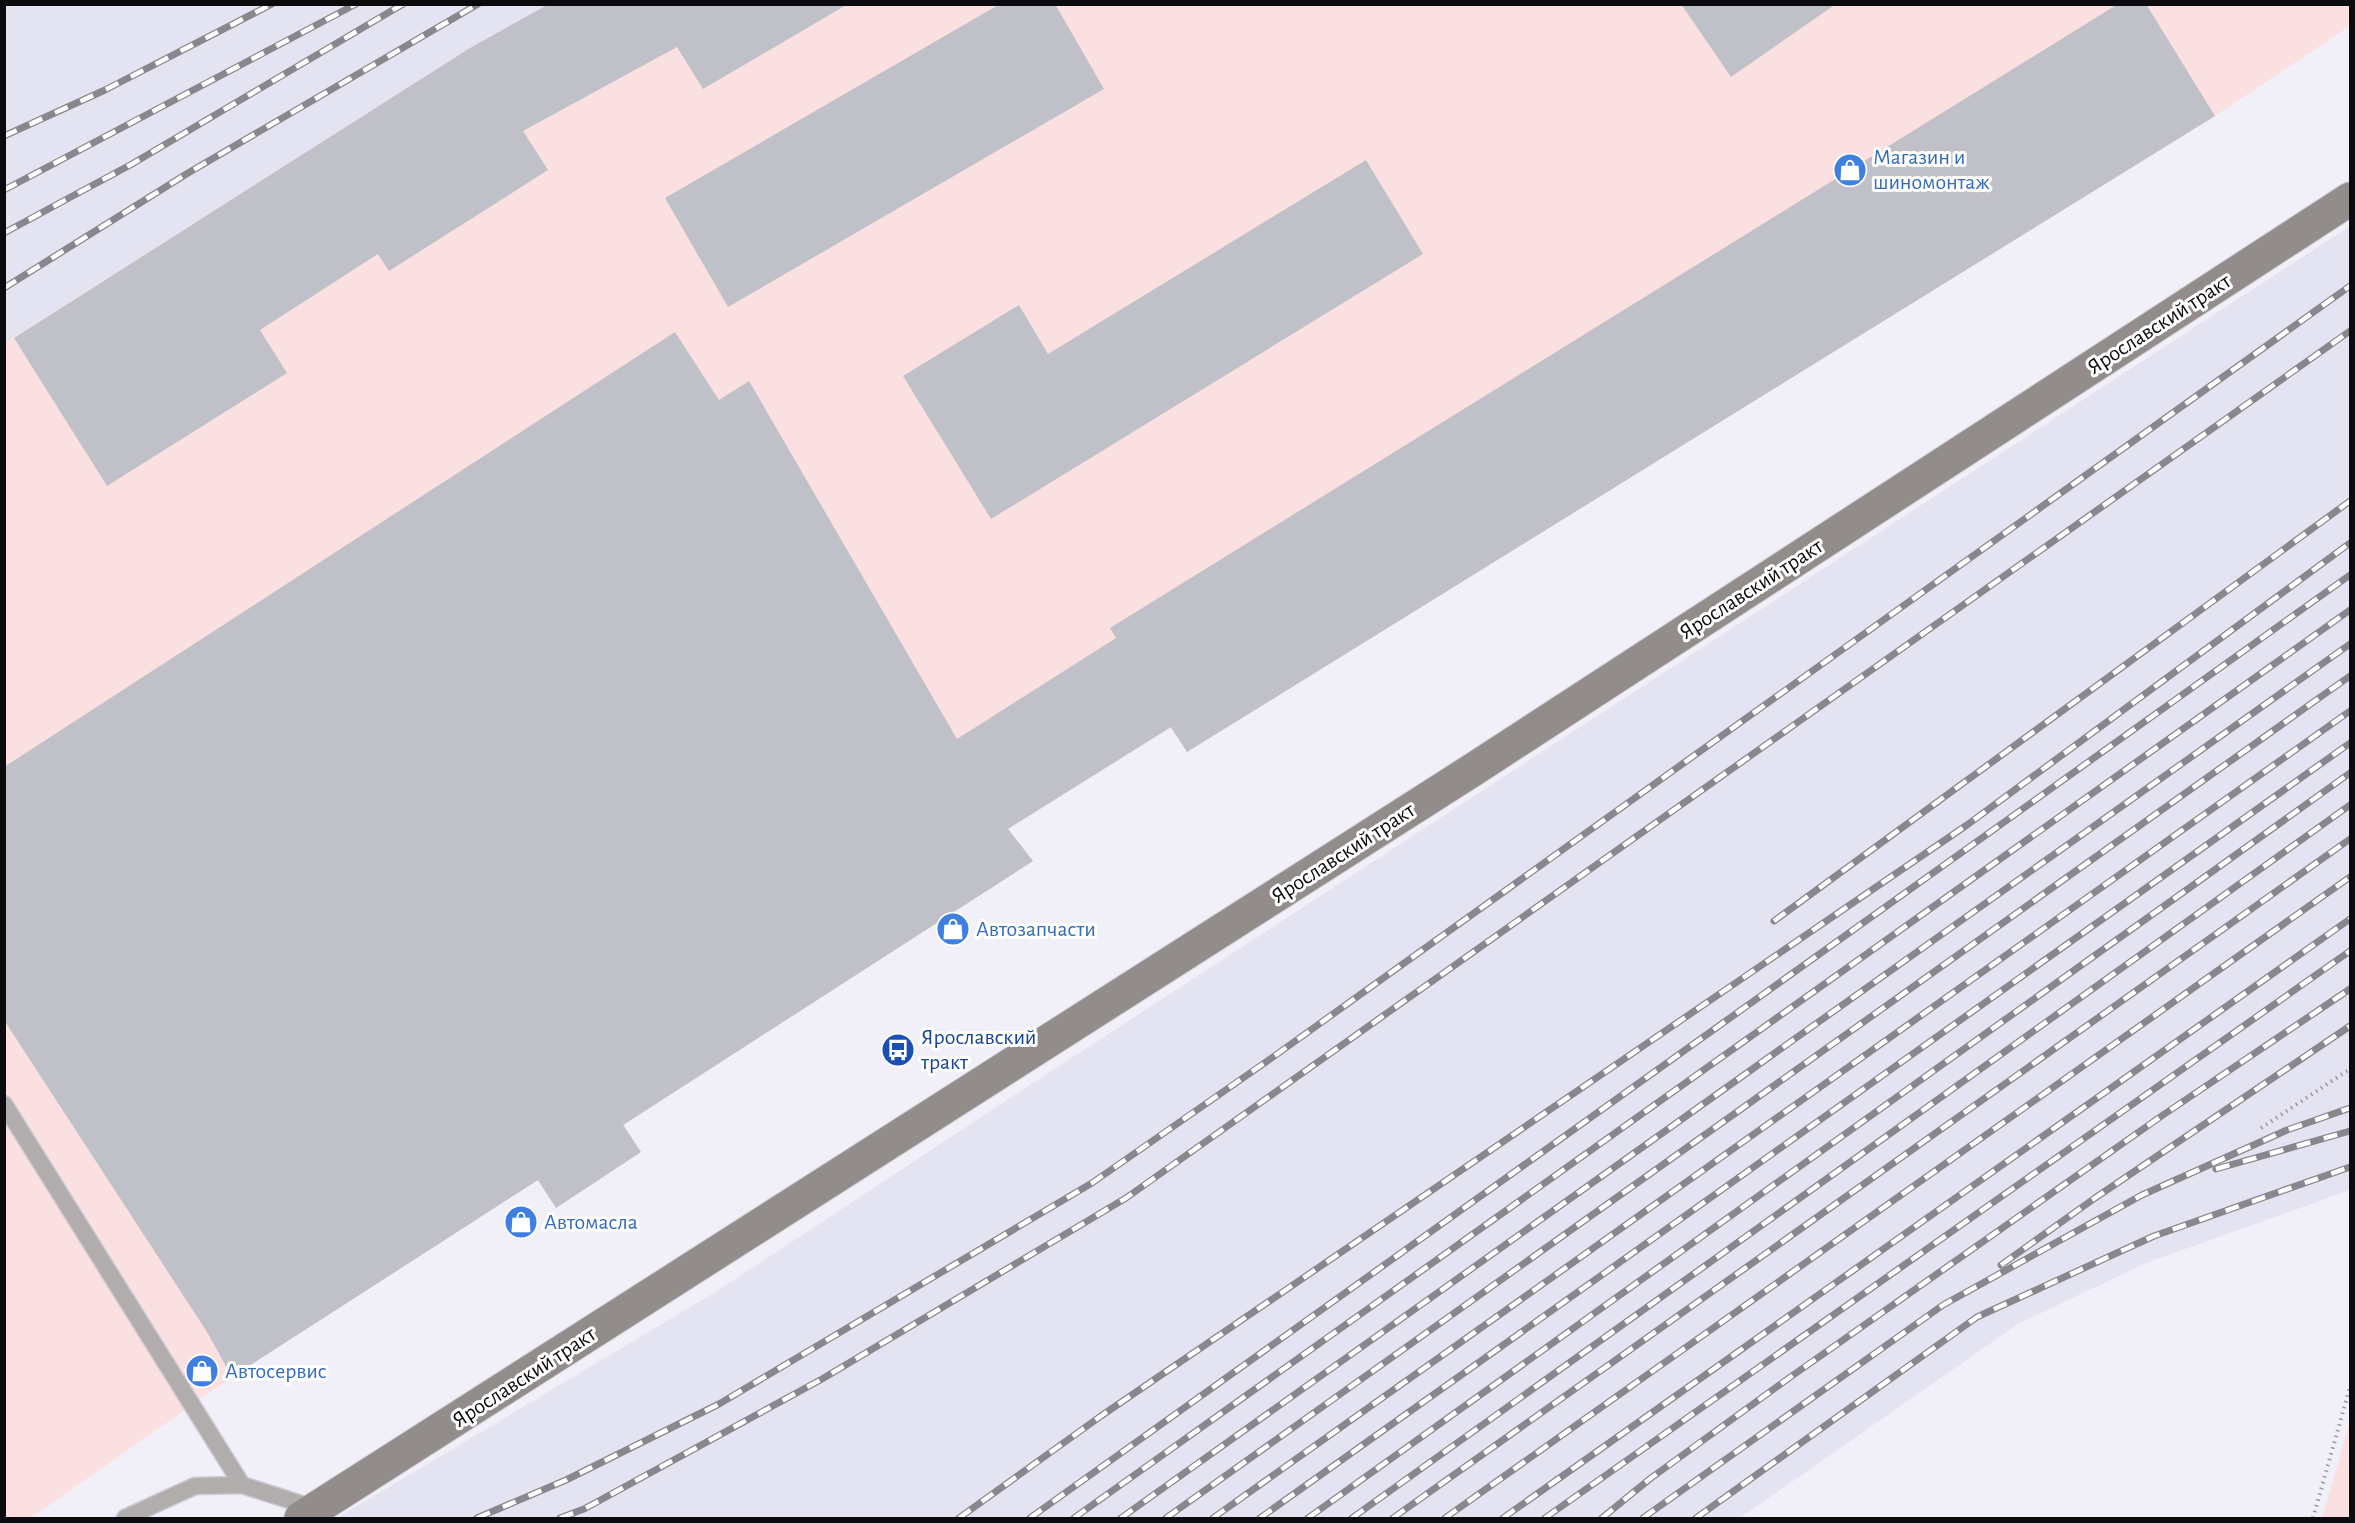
<svg xmlns="http://www.w3.org/2000/svg" width="2355" height="1523" viewBox="0 0 2355 1523" font-family="'Alegreya Sans',sans-serif">
  <style>
    .built { fill: #e4e3f2 }
    .industrial { fill: #fbe0e1 }
    .building { fill: #c0c0c8 }
    .lines { fill: none; stroke-linecap: round; stroke-linejoin: round }
    .lane-casing { stroke: #cccbd3; stroke-width: 19 }
    .secondary-casing { stroke: #cccbd3; stroke-width: 35 }
    .path { stroke: #9a99a0; stroke-width: 4; stroke-dasharray: 1.5 4.5; stroke-linecap: butt }
    .lane { stroke: #b1adac; stroke-width: 16 }
    .secondary { stroke: #928c8b; stroke-width: 33 }
    .rail-casing { stroke: #87878d; stroke-width: 7 }
    .rail { stroke: #fff; stroke-width: 4.5; stroke-dasharray: 14; stroke-linecap: butt }
    .labels { text-anchor: middle; dominant-baseline: central; stroke-width: 6; stroke-linejoin: round; paint-order: stroke }
    .shop-label { font-size: 22px; fill: #366cbe; stroke: #fff; text-anchor: start }
    .street-label { font-size: 22px; fill: #0b0b0e; stroke: #fff }
    .transit-label { font-size: 22px; fill: #164399; stroke: #fff; text-anchor: start }
  </style>
  <rect width="100%" height="100%" fill="#f1f0f9"/>
  <g class="built">
    <path d="M5,5h544l-78,43 -466,295z"/>
    <path d="M2350,226v964l-204,73 -128,61 -278,194h-1403l380,-227 316,-208z"/>
  </g>
  <g class="industrial">
    <path d="M549,5h1801v21l-135,90 -1028,636 -17,-24 -162,100 25,33 -409,264 17,27 -85,56 -19,-28 -305,197 -201,141h-27v-1175l467,-295z"/>
    <path d="M2350,1421v97h-28z"/>
  </g>
  <g class="building">
    <path d="M549,4h299l-145,85 -26,-42 -154,84 25,39 -159,101 -11,-17 -118,76 27,43 -180,113 -93,-148 456,-290z"/>
    <path d="M1000,4h55l49,85 -376,218 -63,-109z"/>
    <path d="M1681,4h155l-105,73z"/>
    <path d="M2118,4h28l69,112 -1028,636 -16,-25 -163,102 25,32 -410,264 18,27 -85,56 -18,-28 -306,197 -25,-45 -203,-312v-253l671,-435 44,68 30,-19 208,358 159,-101 -6,-10z"/>
    <path d="M1366,160l57,94 -432,265 -88,-143 116,-71 29,49z"/>
  </g>
  <g class="lines">
    <g class="lane-casing">
      <g id="lane">
        <path d="M4,1104l238,381"/>
        <path d="M125,1518l70,-32 47,-1 72,23"/>
      </g>
    </g>
    <g class="secondary-casing">
      <path id="secondary" d="M301,1518l1173,-749 876,-570"/>
    </g>
    <g class="path">
      <path d="M2261,1128l89,-59"/>
      <path d="M2313,1518l37,-131"/>
    </g>
    <use href="#lane" class="lane"/>
    <use href="#secondary" class="secondary"/>
    <g class="rail-casing">
      <g id="rail">
        <path d="M4,136l101,-46 167,-86"/>
        <path d="M4,190l352,-186"/>
        <path d="M4,233l128,-69 271,-160"/>
        <path d="M4,288l184,-115 290,-169"/>
        <path d="M1774,921l576,-420"/>
        <path d="M2216,1169l134,-38"/>
        <path d="M2001,1265l94,-67 255,-172"/>
        <path d="M477,1518l89,-38 153,-76 373,-221 181,-126 1077,-771"/>
        <path d="M560,1518l24,-9 238,-130 304,-181 1224,-867"/>
        <path d="M959,1518l142,-102 866,-591 383,-282"/>
        <path d="M1030,1518l1320,-943"/>
        <path d="M1074,1518l1276,-908"/>
        <path d="M1121,1518l1229,-874"/>
        <path d="M1166,1518l1184,-842"/>
        <path d="M1213,1518l1137,-807"/>
        <path d="M1260,1518l1090,-775"/>
        <path d="M1308,1518l1042,-745"/>
        <path d="M1352,1518l998,-713"/>
        <path d="M1393,1518l957,-679"/>
        <path d="M1445,1518l905,-641"/>
        <path d="M1503,1518l847,-599"/>
        <path d="M1545,1518l805,-567"/>
        <path d="M1602,1518l49,-40 138,-100 374,-263 187,-126"/>
        <path d="M1643,1518l300,-213 199,-110 145,-65 63,-22"/>
        <path d="M1696,1518l281,-201 177,-81 196,-69"/>
      </g>
    </g>
    <use href="#rail" class="rail"/>
  </g>
  <defs>
    <g id="shop-disc" transform="scale(1.725)"><circle r="9.5" fill="#3f7fe0" stroke="#fff"/><path d="M-5-2.5h2.3a2.7 3.5 0 0 1 5.4 0H5L5.5 6h-11ZM-1.5-2.5h3a1.5 2.3 0 0 0-3 0Z" fill="#fff"/></g>
    <g id="bus-disc" transform="scale(1.725)"><circle r="9.5" fill="#1a4fb4" stroke="#fff"/><path d="M-5-6H5V4H4V6H2V4H-2V6H-4V4H-5ZM-3.5-4V0h7V-4ZM-3.5 1.2v1.5H-2V1.2ZM2 1.2v1.5H3.5V1.2Z" fill="#fff"/></g>
  </defs>
  <g fill-rule="evenodd">
    <use href="#shop-disc" x="1850" y="170"/>
    <use href="#shop-disc" x="953" y="929"/>
    <use href="#bus-disc" x="898" y="1050"/>
    <use href="#shop-disc" x="521" y="1222"/>
    <use href="#shop-disc" x="202" y="1371"/>
  </g>
  <g class="labels">
    <g class="shop-label">
      <text x="1873" y="157">Магазин и<tspan x="1873" dy="25">шиномонтаж</tspan></text>
      <text x="976" y="929">Автозапчасти</text>
      <text x="544" y="1222">Автомасла</text>
      <text x="225" y="1371">Автосервис</text>
    </g>
    <g class="street-label">
      <text transform="translate(2159 324) rotate(-33)">Ярославский тракт</text>
      <text transform="translate(1751 589) rotate(-33)">Ярославский тракт</text>
      <text transform="translate(1343 853) rotate(-33)">Ярославский тракт</text>
      <text transform="translate(524 1377) rotate(-33)">Ярославский тракт</text>
    </g>
    <g class="transit-label">
      <text x="921" y="1037">Ярославский<tspan x="921" dy="25">тракт</tspan></text>
    </g>
  </g>
  <rect width="2355" height="1523" fill="none" stroke="#0b0b0e" stroke-width="12"/>
</svg>
